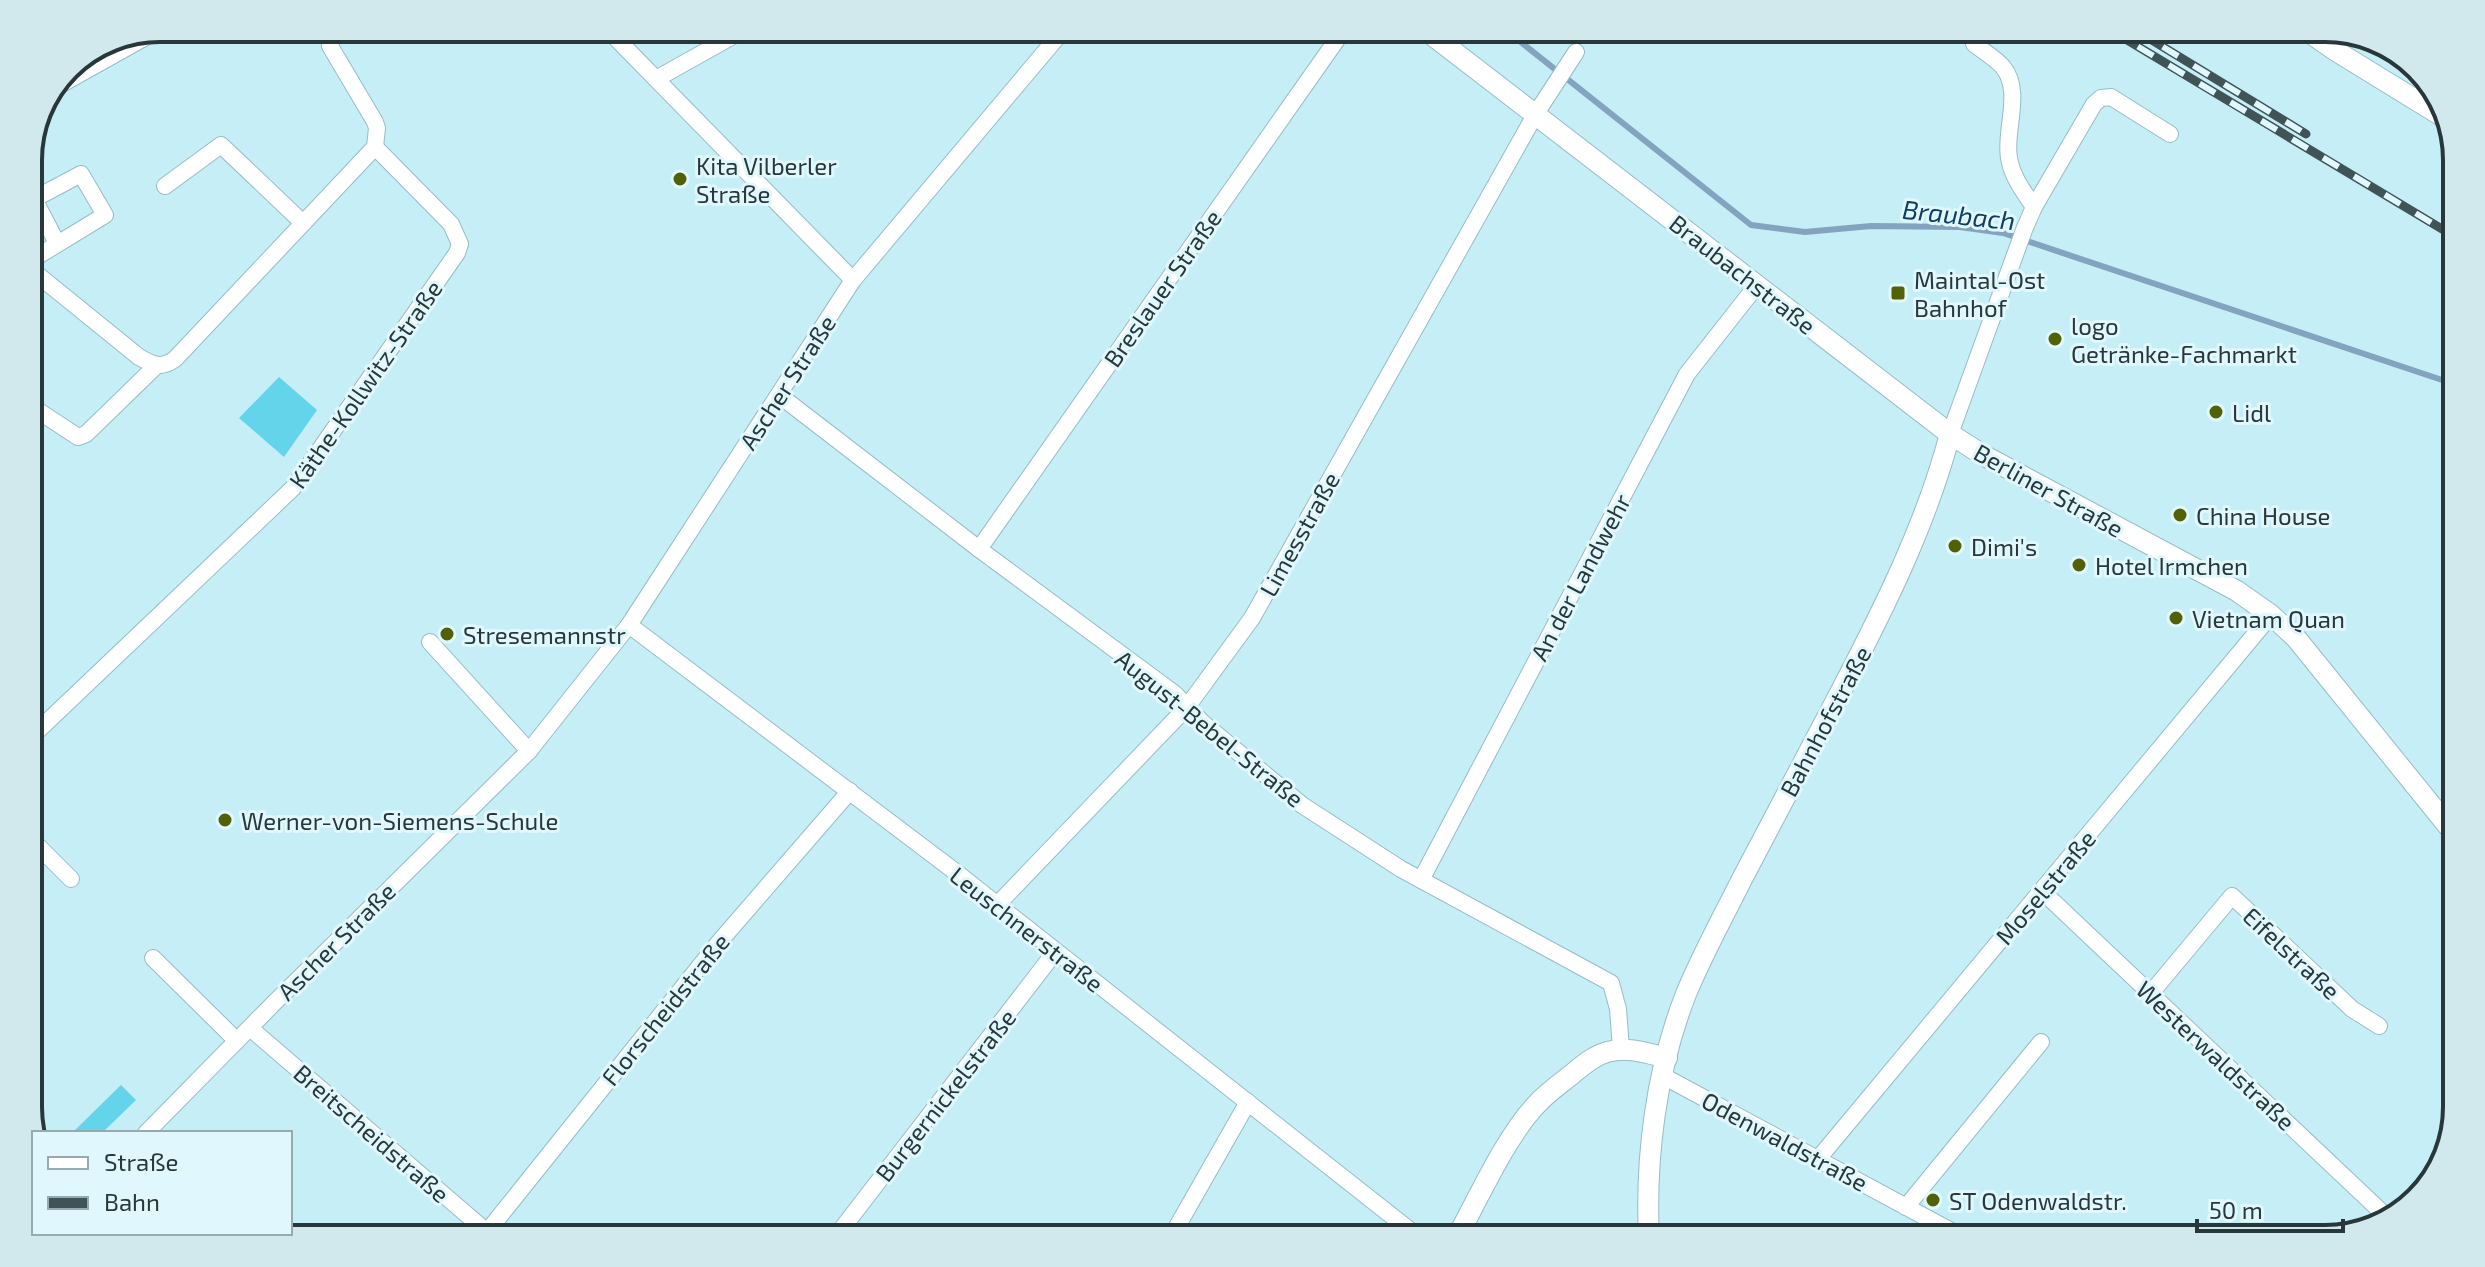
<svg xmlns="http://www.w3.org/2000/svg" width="2485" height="1267" viewBox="0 0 2485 1267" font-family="'Exo 2',sans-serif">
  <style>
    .green { fill: #64d4ea }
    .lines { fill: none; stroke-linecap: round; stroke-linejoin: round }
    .stream { stroke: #83a3be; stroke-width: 6 }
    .minor-casing { stroke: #96bdc5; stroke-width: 18 }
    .tertiary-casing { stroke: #96bdc5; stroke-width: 22 }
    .secondary-casing { stroke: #96bdc5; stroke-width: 24 }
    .minor { stroke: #fff; stroke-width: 16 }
    .tertiary { stroke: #fff; stroke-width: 20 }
    .secondary { stroke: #fff; stroke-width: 22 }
    .rail-casing { stroke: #405458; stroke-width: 9 }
    .rail { stroke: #e0f8fd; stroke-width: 6; stroke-dasharray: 18; stroke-linecap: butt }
    .poi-dot { fill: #526105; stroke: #e0f8fd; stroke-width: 3 }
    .labels { text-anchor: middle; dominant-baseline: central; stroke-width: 6; stroke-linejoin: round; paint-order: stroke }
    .poi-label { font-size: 24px; fill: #27373a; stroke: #e0f8fd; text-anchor: start }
    .street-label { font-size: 24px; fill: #27373a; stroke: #e0f8fd }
    .water-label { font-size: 26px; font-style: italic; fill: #0f3d65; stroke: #e0f8fd }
    .rim { fill: none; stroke: #27373a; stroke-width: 4 }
  </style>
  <rect width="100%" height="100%" fill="#c6eef7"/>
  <g class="green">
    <path d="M279,377l38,33 -33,47 -45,-39z"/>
    <path d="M121,1085l15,15 -34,33h-30z"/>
  </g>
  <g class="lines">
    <path class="stream" d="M1503,28l248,197 54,7 66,-6 89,1 43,6 454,152"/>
    <g class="minor-casing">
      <g id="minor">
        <path d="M606,28l247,252"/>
        <path d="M1974,44c9,7 21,14 29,23 20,25 1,63 6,91 3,19 15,34 25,49"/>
        <path d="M656,79l91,-51"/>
        <path d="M165,186l56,-41 82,78"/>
        <path d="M28,262l77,-47 -24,-41 -47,25 23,44"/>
        <path d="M28,267l111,90c14,8 22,12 36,2l200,-212 2,-19 -2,-6 -45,-76 4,-18"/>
        <path d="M779,395l200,154 196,145 29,30 98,81 99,64 210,114 7,26 3,40"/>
        <path d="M28,404l50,33 8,-3 71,-69"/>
        <path d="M1950,434l74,-204 10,-23 60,-103 7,-6 10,-1 59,37"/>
        <path d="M979,549l366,-521"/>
        <path d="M629,625l328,248 464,366"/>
        <path d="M430,642l99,109"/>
        <path d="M28,740l265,-252 164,-235 3,-9 -9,-20 -76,-77"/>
        <path d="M28,836l43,43"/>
        <path d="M1421,880l266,-506 70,-89"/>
        <path d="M2042,891l347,328"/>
        <path d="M996,906l191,-199 65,-89 283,-503 41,-63"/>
        <path d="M153,958l84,83"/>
        <path d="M2151,993l81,-97 120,113 27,17"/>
        <path d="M250,1028l244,210"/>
        <path d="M1663,1076l303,163"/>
        <path d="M146,1133l127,-129 256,-253 100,-126 224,-345 212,-252"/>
        <path d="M1818,1159l453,-544"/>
        <path d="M1906,1207l135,-165"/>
        <path d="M487,1232l233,-291 130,-150"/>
        <path d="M834,1239l221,-287"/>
        <path d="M1170,1239l78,-137"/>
      </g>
    </g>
    <g class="tertiary-casing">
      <g id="tertiary">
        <path d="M1423,28l527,406 33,21 254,136 34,24 25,23 161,199"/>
        <path d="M2303,28l33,23 109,67"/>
        <path d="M1456,1239c22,-40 51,-105 82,-136 10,-11 22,-19 33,-28 11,-9 22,-19 36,-23 20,-6 40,1 60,6"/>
        <path d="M1649,1239c-4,-81 7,-169 37,-245 16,-39 37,-77 56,-115 33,-63 66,-125 99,-188 43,-83 85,-166 109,-257"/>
      </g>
    </g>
    <g class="secondary-casing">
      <path id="secondary" d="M61,81l84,-47"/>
    </g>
    <use href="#minor" class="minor"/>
    <use href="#tertiary" class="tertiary"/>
    <use href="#secondary" class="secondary"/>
    <g class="rail-casing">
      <g id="rail">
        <path d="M2107,28l350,210"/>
        <path d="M2132,28l174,106"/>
      </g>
    </g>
    <use href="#rail" class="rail"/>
  </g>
  <g class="poi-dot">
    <circle cx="680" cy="179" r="8"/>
    <rect x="1890" y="285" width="16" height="16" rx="4"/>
    <circle cx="2055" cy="339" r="8"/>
    <circle cx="2216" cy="412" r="8"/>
    <circle cx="2180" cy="515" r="8"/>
    <circle cx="1955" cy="546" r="8"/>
    <circle cx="2079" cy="565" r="8"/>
    <circle cx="2176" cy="618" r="8"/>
    <circle cx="447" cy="634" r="8"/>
    <circle cx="225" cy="820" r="8"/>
    <circle cx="1933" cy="1200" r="8"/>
  </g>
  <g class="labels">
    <g class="poi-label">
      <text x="696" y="165">Kita Vilberler<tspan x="696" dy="28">Straße</tspan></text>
      <text x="1914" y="279">Maintal-Ost<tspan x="1914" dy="28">Bahnhof</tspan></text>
      <text x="2071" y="325">logo<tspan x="2071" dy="28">Getränke-Fachmarkt</tspan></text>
      <text x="2232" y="412">Lidl</text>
      <text x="2196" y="515">China House</text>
      <text x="1971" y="546">Dimi's</text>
      <text x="2095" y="565">Hotel Irmchen</text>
      <text x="2192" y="618">Vietnam Quan</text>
      <text x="463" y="634">Stresemannstr</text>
      <text x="241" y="820">Werner-von-Siemens-Schule</text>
      <text x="1949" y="1200">ST Odenwaldstr.</text>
    </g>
    <g class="street-label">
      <text transform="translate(1743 274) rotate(38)">Braubachstraße</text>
      <text transform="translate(1162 288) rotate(-55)">Breslauer Straße</text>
      <text transform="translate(787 382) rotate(-57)">Ascher Straße</text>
      <text transform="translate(365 384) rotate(-55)">Käthe-Kollwitz-Straße</text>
      <text transform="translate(2049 490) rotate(29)">Berliner Straße</text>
      <text transform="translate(1299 534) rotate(-61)">Limesstraße</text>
      <text transform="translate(1580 577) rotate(-62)">An der Landwehr</text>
      <text transform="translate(1825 721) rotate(-62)">Bahnhofstraße</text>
      <text transform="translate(1210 728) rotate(39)">August-Bebel-Straße</text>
      <text transform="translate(2045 887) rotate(-50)">Moselstraße</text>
      <text transform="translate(1027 929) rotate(38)">Leuschnerstraße</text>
      <text transform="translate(336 941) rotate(-45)">Ascher Straße</text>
      <text transform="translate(2292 953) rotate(43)">Eifelstraße</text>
      <text transform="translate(665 1009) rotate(-51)">Florscheidstraße</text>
      <text transform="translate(2216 1055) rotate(43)">Westerwaldstraße</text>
      <text transform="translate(945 1095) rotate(-52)">Burgernickelstraße</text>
      <text transform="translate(372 1133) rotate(41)">Breitscheidstraße</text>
      <text transform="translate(1785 1141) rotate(28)">Odenwaldstraße</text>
    </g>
    <g class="water-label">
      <text transform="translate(1959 214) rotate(6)">Braubach</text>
    </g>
  </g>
  <path d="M0 0H2485V1267H0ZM160 42H2325A118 118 0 0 1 2443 160V1107A118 118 0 0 1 2325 1225H160A118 118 0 0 1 42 1107V160A118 118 0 0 1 160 42Z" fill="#d1e9ed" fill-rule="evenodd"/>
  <path class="rim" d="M160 42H2325A118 118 0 0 1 2443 160V1107A118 118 0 0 1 2325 1225H160A118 118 0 0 1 42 1107V160A118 118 0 0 1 160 42Z"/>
  <rect x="32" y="1131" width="260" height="104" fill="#e0f8fd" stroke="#96abaf" stroke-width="2"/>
  <rect x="48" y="1157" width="40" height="12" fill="#ffffff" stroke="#96abaf" stroke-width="2"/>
  <text x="104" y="1171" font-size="24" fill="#27373a">Straße</text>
  <rect x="48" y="1197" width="40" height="12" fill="#405458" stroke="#96abaf" stroke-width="2"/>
  <text x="104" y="1211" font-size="24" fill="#27373a">Bahn</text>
  <path d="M2197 1219v12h146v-12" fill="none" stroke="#27373a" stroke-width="4"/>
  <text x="2209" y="1219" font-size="24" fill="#27373a" stroke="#e0f8fd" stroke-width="6" paint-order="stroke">50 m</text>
</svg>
